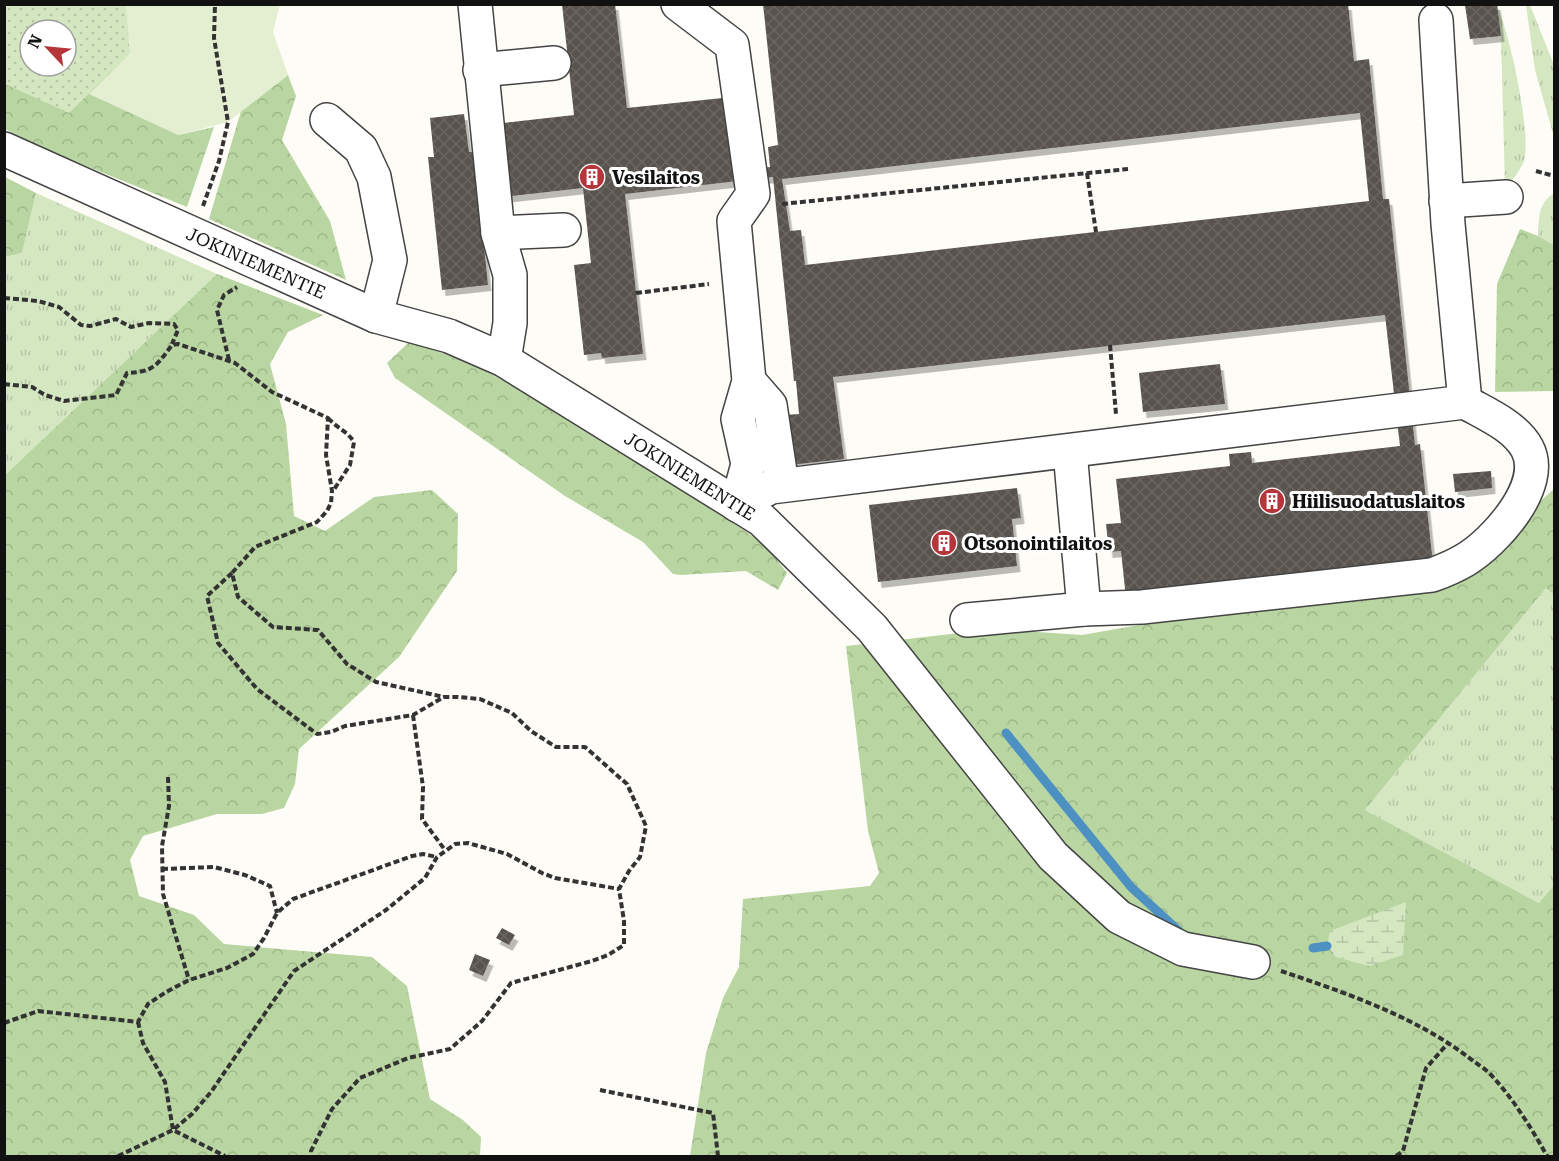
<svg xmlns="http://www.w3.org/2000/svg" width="1559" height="1161" viewBox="0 0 1559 1161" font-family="'Roboto Serif',serif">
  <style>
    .grass { fill: url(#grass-tufts) }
    .forest { fill: url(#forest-crowns); fill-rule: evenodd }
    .wetland { fill: url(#wetland-marsh) }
    .park { fill: url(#park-dots); fill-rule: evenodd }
    .pitch { fill: #e4efd2 }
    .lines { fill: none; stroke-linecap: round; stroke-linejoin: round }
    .stream { stroke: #4c91c1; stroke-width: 9 }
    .building { fill: url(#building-cross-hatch); fill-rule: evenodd; filter: url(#shadow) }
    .minor-casing { stroke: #444; stroke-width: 36 }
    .path { stroke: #333; stroke-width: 4; stroke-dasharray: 6 3; stroke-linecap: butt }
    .minor { stroke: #fff; stroke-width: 33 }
    .labels { text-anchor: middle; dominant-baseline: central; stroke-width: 6; stroke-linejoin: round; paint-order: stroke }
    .poi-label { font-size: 18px; font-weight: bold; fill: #111; stroke: #fff; text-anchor: start }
    .street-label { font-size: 18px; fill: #111; stroke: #fff }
  </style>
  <defs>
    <pattern id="grass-tufts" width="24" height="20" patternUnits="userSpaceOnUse" patternTransform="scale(1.5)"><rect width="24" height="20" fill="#d4e7c1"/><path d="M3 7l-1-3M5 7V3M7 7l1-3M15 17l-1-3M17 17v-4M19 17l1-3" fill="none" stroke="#b5c5a5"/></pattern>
    <pattern id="forest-crowns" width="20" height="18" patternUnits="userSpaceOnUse" patternTransform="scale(1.5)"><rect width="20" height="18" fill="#b9d6a2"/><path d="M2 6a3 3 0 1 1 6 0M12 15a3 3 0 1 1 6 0" fill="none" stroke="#9eb78a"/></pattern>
    <pattern id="wetland-marsh" width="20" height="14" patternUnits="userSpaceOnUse" patternTransform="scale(1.5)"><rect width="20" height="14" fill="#d4e7c1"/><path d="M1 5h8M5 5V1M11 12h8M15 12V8" fill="none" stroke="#b5c5a5"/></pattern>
    <pattern id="park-dots" width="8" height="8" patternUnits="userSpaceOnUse" patternTransform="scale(1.5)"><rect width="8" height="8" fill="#d4e7c1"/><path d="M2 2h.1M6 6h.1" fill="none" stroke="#b5c5a5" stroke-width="1.8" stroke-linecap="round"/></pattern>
    <pattern id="building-cross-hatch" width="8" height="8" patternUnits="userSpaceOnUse" patternTransform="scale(1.5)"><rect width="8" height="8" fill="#59524e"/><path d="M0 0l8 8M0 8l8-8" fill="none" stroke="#6c6663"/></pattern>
    <filter id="shadow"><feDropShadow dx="3.5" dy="6" stdDeviation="0" flood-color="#0004"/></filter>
  </defs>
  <rect width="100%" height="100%" fill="#fefcf6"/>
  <g class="grass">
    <path d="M1497,5c12,27 35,127 27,156 -4,9 -11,20 -19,26l-4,-151z"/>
    <path d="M1526,5h4l24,60v72l-19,-67z"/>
    <path d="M36,193l181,81 -212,201v-218l17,-4z"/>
    <path d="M1554,193v52l-16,-9c1,-20 0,-32 16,-43z"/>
    <path d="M1546,588l8,7v290l-15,18 -174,-93z"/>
  </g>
  <g class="forest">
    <path d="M4,5h122l4,48 48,82 36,-8 -27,80 -150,-61 -32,-17zM30,30h36v36h-36z"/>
    <path d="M288,75l8,21 -14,44 48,81 16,59 -137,-61 32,-108z"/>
    <path d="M5,177l31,16 -14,60 -17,4z"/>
    <path d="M1520,229l18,7 16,9v146l-59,1 2,-108z"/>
    <path d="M217,274l106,41 -35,17 -18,32 16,60 8,92 31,15 49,-34 58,-7 26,24 -1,57 -58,86 -100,92 -4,35 -11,24 -22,6h-45l-74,22 -13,24 9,36 55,19 30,29 148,13 35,29 23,113 33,21 18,17 -1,19h-475v-681z"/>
    <path d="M409,342l54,18 72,36 230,148 22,29 -9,17 -32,-19 -65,4 -8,-1 -30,-32 -78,-46 -170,-118 -8,-15z"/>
    <path d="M1554,489v106l-8,-7 -181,222 174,93 15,-18v271h-864l16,-103 17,-55 16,-31 4,-68 127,-13 9,-13 -11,-42 -22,-185 149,-17 87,6 97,-17 262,-28z"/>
  </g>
  <path class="wetland" d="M1406,902l-3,53 -34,11 -33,-9 -9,-11 3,-15z"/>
  <path class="park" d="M5,5h121l4,48 -61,60 -64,-29zM30,30h36v36h-36z"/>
  <path class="pitch" d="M126,5h154l-7,27 15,43 -60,47 -50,13 -89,-41 41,-41z"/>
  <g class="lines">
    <g class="stream">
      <path d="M1006,733l125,154 49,45"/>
      <path d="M1313,948l14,-2"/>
    </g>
  </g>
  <g class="building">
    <path d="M562,4h53l12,104 105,-11 8,73 30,-3 -2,-20 10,-2 -15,-141h585l6,57 15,-2 14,140h6l26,246 5,-1 13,120 -307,34 -5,-47 -12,1 -3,-28 15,-1 -5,-44 114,-13 -1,-12 22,-2 1,11 148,-17 -15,-131 -552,62 11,82 -54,6 -5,-50 14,-1 -3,-33h-2l-21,-204 -148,17 18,160 -41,4 -1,-5 -17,2 -10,-90 17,-2 -8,-75 -80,9 -8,-73 79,-9zM1360,113l9,88 -564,64 -4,-35 -11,1 -8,-52z"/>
    <path d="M1497,4l4,32 -31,3 -5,-34z"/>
    <path d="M464,114l5,38h5l14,133 -46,5 -14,-133h6l-4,-39z"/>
    <path d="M1220,364l5,40 -82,8 -4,-39z"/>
    <path d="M1491,471l1,17 -37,4 -2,-18z"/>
    <path d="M1017,488l4,30 -9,1 5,47 -139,16 -9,-77z"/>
    <path d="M502,928l13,7 -6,10 -13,-7z"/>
    <path d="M475,954l15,6 -7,16 -14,-6z"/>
  </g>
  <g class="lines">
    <g class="minor-casing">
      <g id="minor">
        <path d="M475,4l23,229 12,42v48l-6,37"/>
        <path d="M678,4l54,41 21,149 -19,27 15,160 -11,38 10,45 -11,41 34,-18 694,-85 -17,-178 -12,-204"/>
        <path d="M480,70l74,-7"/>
        <path d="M327,120l34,29 13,28 16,83 -14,56"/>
        <path d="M4,149l372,167 73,20 55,24 258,160 110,108 181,228 66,61 64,32 70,13"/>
        <path d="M1446,201l60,-4"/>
        <path d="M498,233l66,-3"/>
        <path d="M749,381l21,24 12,80"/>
        <path d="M1070,451l14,158"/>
        <path d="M967,620l117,-11 58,-2 290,-32c11,-4 23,-9 33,-15 30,-18 82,-75 62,-112 -12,-22 -41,-34 -62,-46"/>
      </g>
    </g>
    <g class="path">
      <path d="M1536,171l18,5"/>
      <path d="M1087,173l9,59"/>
      <path d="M782,204l346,-35"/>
      <path d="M203,206l16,-45 9,-39 -14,-84 1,-34"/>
      <path d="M636,293l73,-9"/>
      <path d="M4,298l34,3 21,6 22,18 9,1 26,-7 15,8 18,-4 25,1 4,6 -6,14"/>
      <path d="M1110,345l6,69"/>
      <path d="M229,360l-12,-50 7,-15 13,-8"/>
      <path d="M4,384l28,3 13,8 19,6 52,-6 11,-22c27,-1 30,-8 45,-28l6,-1 57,19 37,29 56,26 -2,37 6,36 -1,12 -4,8 -10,11 -62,25 -23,26 6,24 35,30 45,3 29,34 29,18 68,15"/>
      <path d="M328,418c9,10 19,13 26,24l-4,23 -17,26"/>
      <path d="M232,573l-25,23 11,47 39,46 60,45 14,-2 14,-6 68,-11 31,-18h14l22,2 32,14 19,18 25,16h29l42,37 19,42 -6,31 -11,14 -10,18 5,32v24l-16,10 -16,6 -81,22 -29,38 -32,28 -42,9 -48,20 -28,31 -21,42v5"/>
      <path d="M413,715l10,72 -1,32 23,31"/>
      <path d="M168,777l1,29 -7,40 1,48 26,86"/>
      <path d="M162,869l52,-2 31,8 25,11 7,27"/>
      <path d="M1281,971c65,22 136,46 191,89 7,5 15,10 21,17 21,23 39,52 54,79"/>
      <path d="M138,1022l5,21 22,39 8,48 19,-16 19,-22 83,-121 92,-61 39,-32 12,-21 18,-13 13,-1 39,11 35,19 13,5 64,11"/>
      <path d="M4,1023l34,-12 100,11 10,-18 18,-12 23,-12 38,-12 26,-14 11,-16 13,-25 16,-14 119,-43 11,-2 14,3"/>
      <path d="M600,1090l113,23 5,43"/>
      <path d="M118,1156l55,-26 52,26"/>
      <path d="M1396,1156l7,-5 23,-83 23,-26"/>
    </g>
    <use href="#minor" class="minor"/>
  </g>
  <defs>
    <g id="building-disc" transform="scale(1.35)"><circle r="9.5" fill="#b5353a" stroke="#fff"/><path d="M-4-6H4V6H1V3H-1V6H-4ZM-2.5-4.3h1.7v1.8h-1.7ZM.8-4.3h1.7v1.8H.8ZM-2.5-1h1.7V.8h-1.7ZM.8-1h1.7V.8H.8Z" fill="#fff"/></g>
  </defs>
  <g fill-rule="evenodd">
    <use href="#building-disc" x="592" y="177"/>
    <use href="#building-disc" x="1272" y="501"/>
    <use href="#building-disc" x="944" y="543"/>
  </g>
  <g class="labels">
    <g class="poi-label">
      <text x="612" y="177">Vesilaitos</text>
      <text x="1292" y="501">Hiilisuodatuslaitos</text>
      <text x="964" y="543">Otsonointilaitos</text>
    </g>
    <g class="street-label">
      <text transform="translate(256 263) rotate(24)">JOKINIEMENTIE</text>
      <text transform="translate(690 476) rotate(32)">JOKINIEMENTIE</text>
    </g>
  </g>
  <rect width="1559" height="1161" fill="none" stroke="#111111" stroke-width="12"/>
  <g transform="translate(48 48) rotate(296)"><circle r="28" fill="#ffffff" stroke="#a0a0a0" stroke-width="1.5"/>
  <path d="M0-4.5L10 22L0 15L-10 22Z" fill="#b5353a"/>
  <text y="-9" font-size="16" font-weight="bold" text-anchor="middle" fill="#111111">N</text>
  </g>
</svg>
